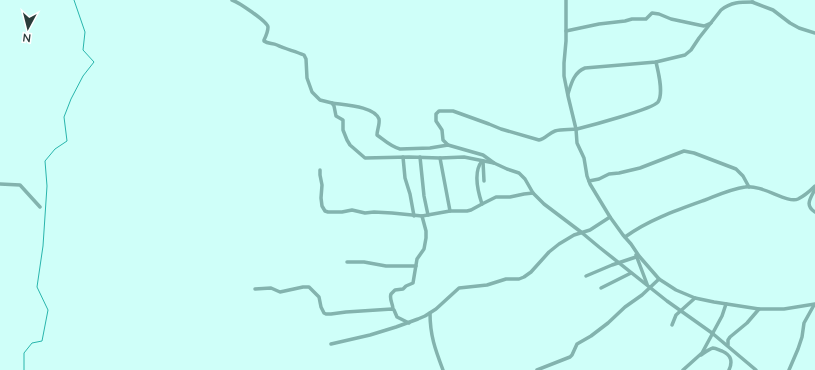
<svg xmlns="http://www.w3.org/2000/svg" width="815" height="370" viewBox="0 0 815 370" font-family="Lato,sans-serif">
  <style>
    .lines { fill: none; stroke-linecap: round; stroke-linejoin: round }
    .stream { stroke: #28b5ac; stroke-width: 1 }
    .minor { stroke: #83b3ae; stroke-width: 3.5 }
  </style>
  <rect width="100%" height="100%" fill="#cffff9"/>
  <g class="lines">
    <path class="stream" d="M24,370v-17l8,-10 10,-2 6,-31 -11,-23 6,-41 4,-60 -2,-25 10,-12 12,-8 -3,-24 7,-18 12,-23 11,-14 -11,-12 2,-18 -11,-32"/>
    <g class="minor">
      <path d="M232,0c6,2 35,21 36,27 0,4 -2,9 -4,13v1c4,3 8,2 13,4 8,4 18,6 27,10l2,4 1,19 5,14 8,8 12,3 2,3 2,10 7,4v10l4,10 3,5 15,13 44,-1 31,1 24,-1 30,6 13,6 12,4 6,6 8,14 11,11 37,28 18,15 68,54 45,32 44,37"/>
      <path d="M566,0v41l-2,22v13l4,20 8,33 1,14 7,15 3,18 3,8 20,33 13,18 8,9 8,12 20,23 17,11 19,8 19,4 45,7h25l31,-5"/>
      <path d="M752,2l21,8 17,13 9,5 16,5"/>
      <path d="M566,31l33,-7 26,-3 7,-2h14l6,-6 7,1 12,5 28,6 5,1 7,-3"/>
      <path d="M568,94c3,-10 6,-22 17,-26l71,-6 29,-7 6,-5 8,-12 22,-28c10,-8 19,-8 32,-8"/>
      <path d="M332,103c12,2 42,3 47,16 1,5 -2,11 -2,16 7,5 14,12 23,14l30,-1 18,-3 35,10 11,8"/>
      <path d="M448,145l-5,-5 -1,-10 -6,-9v-7l3,-3h14l36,13 12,5 38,11c6,-1 10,-7 16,-9 7,-2 15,-1 22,-2 12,-3 76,-20 81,-27 6,-9 0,-31 -2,-40"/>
      <path d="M403,157l2,21 5,16 4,22"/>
      <path d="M420,157l4,39 4,19"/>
      <path d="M440,158l10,53"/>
      <path d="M483,161l1,20"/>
      <path d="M320,170v5l2,10 -1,13 1,8 3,5 3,1h14l10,-2 13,3 9,-1 18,1 30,3 28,-5h17l4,-1 11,-6 14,-7h14l14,-3 9,-1"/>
      <path d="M589,181l10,-2 10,-5 10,-1 21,-5 44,-17 10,2 42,16 7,7 6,11"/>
      <path d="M0,184l20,1 20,22"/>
      <path d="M815,189c-4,9 -11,16 0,23"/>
      <path d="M482,204c-4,-12 -9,-32 0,-43"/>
      <path d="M625,237c23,-17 52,-27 80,-37 13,-5 26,-11 40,-13 17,-3 42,17 53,12 6,-3 12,-8 17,-13"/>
      <path d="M636,255l11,29"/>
      <path d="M347,262h17l22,4h30"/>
      <path d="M586,276l26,-11 24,-8"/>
      <path d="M601,288l30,-15"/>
      <path d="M255,289l16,-1 9,4 23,-5h6l10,10 2,10 3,6 2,1h5l15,-2 46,-3 2,1 3,7 12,6"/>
      <path d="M393,309c0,-5 -4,-10 -2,-15l4,-4 8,-1 3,-3 7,-3 4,-24 7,-10 2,-11v-7l-4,-15"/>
      <path d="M430,313c0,22 5,36 13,57"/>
      <path d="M672,325l4,-10 19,-17"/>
      <path d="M331,344l39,-9 26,-8 22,-8 7,-3 11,-7 23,-21 28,-3 19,-6h13l5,-2 7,-5 18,-20 10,-8 15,-9 16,-5 20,-13"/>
      <path d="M728,345v-5l2,-3 17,-14 12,-14"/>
      <path d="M701,355c3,-2 8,-6 12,-7 3,0 6,2 9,3 9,4 11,10 7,19"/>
      <path d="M537,370l33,-13 2,-2 5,-11 14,-8 17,-13 17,-16 17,-12 17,-16"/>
      <path d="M683,370l19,-17 20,-37 4,-12"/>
      <path d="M789,370l9,-21 4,-12 2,-14 10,-18"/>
    </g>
  </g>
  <g transform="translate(28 28) rotate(187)" stroke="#ffffff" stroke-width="3" paint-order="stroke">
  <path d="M0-3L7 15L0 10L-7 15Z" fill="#2a3d3b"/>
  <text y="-6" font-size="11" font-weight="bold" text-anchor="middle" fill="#2a3d3b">N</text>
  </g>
</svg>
